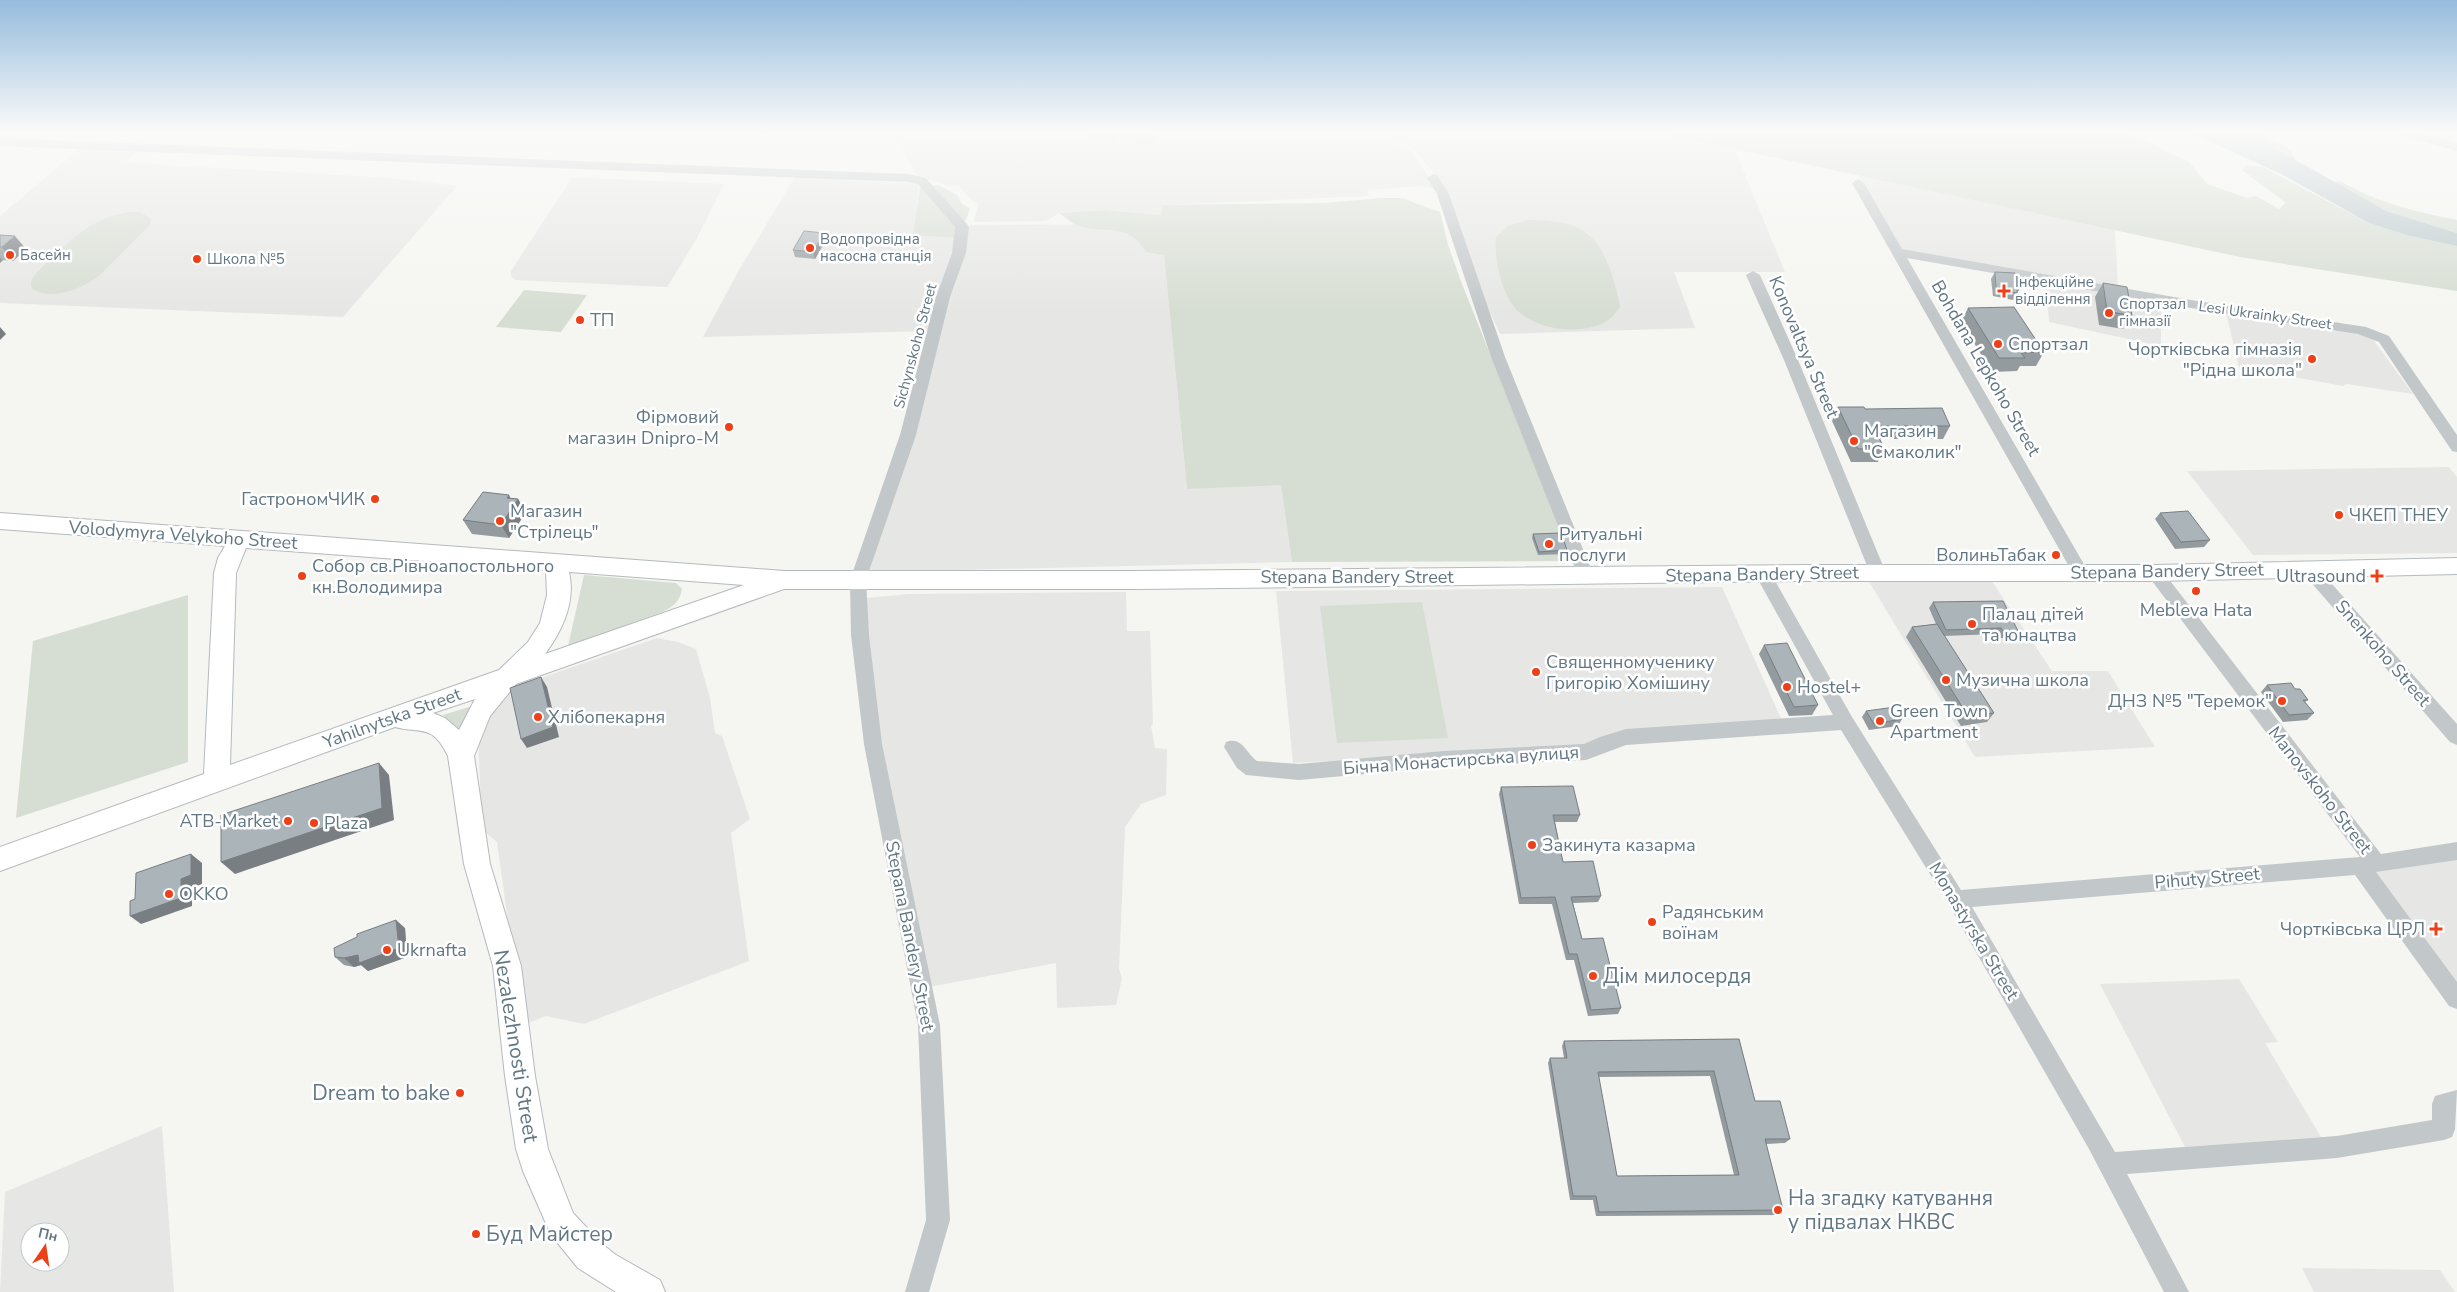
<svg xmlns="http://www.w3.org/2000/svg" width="2457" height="1292" viewBox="0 0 2457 1292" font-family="'Nunito Sans',sans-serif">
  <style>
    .built { fill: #e6e7e5; fill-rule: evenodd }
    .green { fill: #d6ddd2 }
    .water { fill: #bbc8cc }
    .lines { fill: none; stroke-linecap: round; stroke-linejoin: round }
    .secondary-casing { stroke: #b4babe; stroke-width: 2 }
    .street { fill: #c2c7c9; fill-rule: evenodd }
    .secondary { fill: #fff; fill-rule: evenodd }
    .wall { fill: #939b9f; fill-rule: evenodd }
    .shaded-wall { fill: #787e82 }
    .building { fill: #abb4b9; stroke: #787e82; fill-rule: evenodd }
    .poi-dot { fill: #ee4018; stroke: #fff; stroke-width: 2 }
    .labels { text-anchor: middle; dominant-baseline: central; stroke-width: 5; stroke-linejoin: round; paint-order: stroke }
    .far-poi-label { font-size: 15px; fill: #627784; stroke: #fff; text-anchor: start }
    .far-street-label { font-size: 15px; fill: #627784; stroke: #fff }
    .poi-label { font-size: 18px; fill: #627784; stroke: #fff; text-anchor: start }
    .street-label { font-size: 18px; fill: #627784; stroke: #fff }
    .near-poi-label { font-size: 21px; fill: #627784; stroke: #fff; text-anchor: start }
    .near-street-label { font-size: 21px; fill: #627784; stroke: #fff }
  </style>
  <rect width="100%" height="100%" fill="#f5f5f1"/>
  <g class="built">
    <path d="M893,132h182l38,11 7,-6 13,2 10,8h7l7,-11 76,4 43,-8h97l38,19 27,39 -15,-4 -56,4 2,6 -207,9 -1,10 -56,-5 -46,3 -13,8 -72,1 4,-18 -7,-4 -13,-15 -8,1 -31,-9 -4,-4z"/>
    <path d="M1385,132h270l79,16 51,124h-111l21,56 -195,6 -23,-50 -36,-103 -27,-32z"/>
    <path d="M79,149l58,2 -11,11 7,1 258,15 66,8 -114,131 -343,-14v-87z"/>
    <path d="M1858,175l257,55 3,58 -218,-39z"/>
    <path d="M795,177l124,7 -5,51 41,3 -1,12 -27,81 -224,6 36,-67z"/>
    <path d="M572,178h15l137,6 -28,56 -29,47 -151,-7 -5,-4v-5z"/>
    <path d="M1161,224l26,265 94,-5 11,78 -416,10 -6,-2 97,-343 5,-2z"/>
    <path d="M2046,282l115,20v44l-112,-24z"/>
    <path d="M2226,313l121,17 25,8 41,56 -67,-10 -3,2 -104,-19z"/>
    <path d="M2449,467l8,10v76l-204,2 -66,-84z"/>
    <path d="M1868,580h123l61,91h56l47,76 -180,10z"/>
    <path d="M1722,587l61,136 -203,25 -287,15 -17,-172z"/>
    <path d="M1126,592l1,39h23l3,93 -2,2 4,22 12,1 -1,46 -25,9 -16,23 -6,142 3,9 -6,27 -59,3 -1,-45 -127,24 -40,-199 -21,-131 -3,-59 44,-4z"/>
    <path d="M657,638l21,4 18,7 14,49 5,35 7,3 28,83 -19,14 18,128 -165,63 -38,-8 -20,8 -11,-52 -18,-130 -11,-9 -5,-27 -3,-69 2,-9 26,-38z"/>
    <path d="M2457,859v127l-83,-114z"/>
    <path d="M2239,979l39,63 -13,1 56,94 -136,10 -85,-163z"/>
    <path d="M162,1126l12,166h-174l5,-100zM30,1232h30v30h-30z"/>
    <path d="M2302,1268l138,2 15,22h-141z"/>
  </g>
  <g class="green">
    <path d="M1075,132h78l4,4 -7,11c-10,0 -18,-8 -30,-10l-7,6z"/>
    <path d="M1655,132h472l62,30 18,22 40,14 9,-2 23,13 7,-6 -44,-33 4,-5 17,2 106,56 41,13 47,10v45l-217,-34z"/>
    <path d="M2246,132h12l33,18 5,11z"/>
    <path d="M2340,181c38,22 74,30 117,39v13l-71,-22 -55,-29z"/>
    <path d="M938,185l19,10 5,9 8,4 -4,12 -2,1 -33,-35z"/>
    <path d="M920,186c13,13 40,32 35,52l-42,-3z"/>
    <path d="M1381,198h21l38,14 8,33 14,39 111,277 -281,1 -11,-77 -94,4 -23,-234 -18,-3c-18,-31 -39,-17 -67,-26 -7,-2 -14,-9 -20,-13l46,-3 56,5 1,-10 162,-2z"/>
    <path d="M130,212h10l11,7 -1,6 -51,51c-18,13 -46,25 -67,13 -3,-8 1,-12 6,-18 29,-26 51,-54 92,-59z"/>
    <path d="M1527,220c44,0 67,6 83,49 4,13 8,24 10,38 -3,3 -6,9 -10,12 -25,18 -76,12 -96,-12 -13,-17 -20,-48 -18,-70l12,-11z"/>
    <path d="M524,290l63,5 -26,37 -65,-5z"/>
    <path d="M584,575l92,8 6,6c-2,12 -9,18 -20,23l-94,34z"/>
    <path d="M188,595v167l-172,56 17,-177z"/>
    <path d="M1422,602l26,136 -111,5 -17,-137z"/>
    <path d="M472,706l-11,26 -18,-17z"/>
  </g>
  <path class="water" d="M2189,132h57l140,79 71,22v13l-47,-10 -41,-13 -86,-48z"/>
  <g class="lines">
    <g class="secondary-casing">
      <path id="secondary" d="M0,513l784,58h353l670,-6h348l302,-7v16l-302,7h-348l-670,8h-353l-268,95 -26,32 -16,40 16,108 31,102 14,110 13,73 25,64 29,31 14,11 44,25 5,12h-49l-38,-24 -27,-33 -28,-64 -7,-22 -11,-73 -12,-110 -29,-102 -16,-108c-16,-33 -27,-22 -53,-29l-395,144v-24l204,-73 10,-201 4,-15 7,-12 -225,-17zM246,548l300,22 1,25 -7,28 -12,19 -29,28 -269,95 6,-192zM569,572l175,13 -199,69c17,-23 31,-52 24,-82zM475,699l-16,31 -14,-12 -12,-5z"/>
    </g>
    <g class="street">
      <path d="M2399,132h18l40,11v8l-56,-16z"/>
      <path d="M0,138l908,36 18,4 41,46 2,3 -3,26 -16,44 -34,138 -50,145 3,55 13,109 58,281 10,195 -21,72h-24l21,-72 -8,-195 -54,-281 -13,-109 -1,-55 50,-145 36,-138 16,-44 3,-26 -37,-43 -10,-2 -908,-36z"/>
      <path d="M1433,174l4,1 12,19 56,163 89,219 -2,4 -6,2 -6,-2 -2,-4 -87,-219 -54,-163 -10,-16z"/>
      <path d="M1858,179l6,4 38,66 289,51 175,27 23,9 68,99v17l-5,-1 -73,-109 -21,-8 -167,-26 -284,-50 182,315 -2,4 -6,2 -6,-2 -223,-394z"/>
      <path d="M1753,271l7,4 38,85 88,213 -2,4 -6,2 -6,-2 -2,-4 -86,-213 -38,-85z"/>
      <path d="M2308,562l6,2 143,160v21l-7,-3 -148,-170 -2,-4 2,-4z"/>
      <path d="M2155,567l6,2 220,285 76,-12v18l-81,12 81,110v27l-8,-3 -94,-131 -383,32 143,245 222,-16 95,-16v-16l3,-8 22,-6 -2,39 -3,8 -8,3 -107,18 -210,16 62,118h-25l-75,-143 -140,-244 -108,-175 -215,15 -40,15 -142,7 -145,13 -53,-5 -9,-7 -13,-21 2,-5c16,-6 20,11 31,19l42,3 145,-13 140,-7 16,-7 26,-8 207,-14 -78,-141 2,-4 6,-2 6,2 83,147 109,173 399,-33 -211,-280 -2,-4 2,-4z"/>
    </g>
    <use href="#secondary" class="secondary"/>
  </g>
  <g class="wall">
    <path d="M824,233l2,7 -11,19 -20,-2 -2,-7z"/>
    <path d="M0,235l26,14 -13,12 -10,-1 -3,3z"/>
    <path d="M1995,272l20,6 4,12 -6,10 -20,-4 -2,-17z"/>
    <path d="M2103,283l29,33 -9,13 -24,-4 -4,-28z"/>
    <path d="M1968,308l76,44 -8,14h-16l-3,5 -25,1 -31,-50z"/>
    <path d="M1838,407l27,2 85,17 -7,13h-63l4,9 -6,14h-27l-19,-41z"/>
    <path d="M510,498l8,1 8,13 -17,26 -37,-4 -9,-14z"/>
    <path d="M2160,513l50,27 -6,7 -29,2 -20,-30z"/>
    <path d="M1533,534l34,16 -1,4 -28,1 -6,-17z"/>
    <path d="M1933,602l85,29 -5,7h-15l-2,-4 -52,2 50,77 -7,9 -26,4 -55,-89 6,-10 24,-3 -7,-16z"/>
    <path d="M1764,645l54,60 -6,10 -23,1 -30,-62z"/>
    <path d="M2267,685l28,4 13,11 -3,2 9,11 -7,7 -24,2 -22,-30z"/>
    <path d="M1866,711l36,8 -4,7 -29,4 -7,-13z"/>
    <path d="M1501,787l79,28 -3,7h-22l8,40 38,34 -3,6 -25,1 9,36 39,69 -3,6 -30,2 -14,-56h-8l-14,-56h-33l-20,-110z"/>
    <path d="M405,928l2,29 -39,14 -7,-6 -7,2 -10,-2 -9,-8z"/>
    <path d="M1739,1039l16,62 35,38 -5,4 -19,1 17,66 -4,5 -183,1 -3,-16h-23l-22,-137 2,-5h14l-2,-12 2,-5zM1710,1076l24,99 -117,1 -19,-99z"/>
  </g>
  <g class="shaded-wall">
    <path d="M824,233l2,7 -11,19 -2,-7z"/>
    <path d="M15,236l11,13 -13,12 -11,-14z"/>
    <path d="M0,257l3,3 -3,3z"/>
    <path d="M0,327l6,7 -6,6z"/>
    <path d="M509,495l5,10 4,-6 8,13 -17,26 -8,-13 6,-27z"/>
    <path d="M541,677l6,10 12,50 -32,11 -6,-9z"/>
    <path d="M379,763l10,12 5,45 -159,54 -14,-12z"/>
    <path d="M191,854l11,9v21l-10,4v18l-51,18 -11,-8 51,-37z"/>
    <path d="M396,920l9,8 2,29 -39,14 -7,-6 -7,2 -10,-9z"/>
  </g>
  <g class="building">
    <path d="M804,231l20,2 -11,19 -20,-2z"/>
    <path d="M0,235l15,1 -13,11h-2z"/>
    <path d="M1995,272l20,1v5l3,1 1,11 -2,-1v4l-21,-4z"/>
    <path d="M2103,283l24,4 5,29 -25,-5z"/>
    <path d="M2014,307l30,45 -23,1 4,5h-26l-31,-50z"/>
    <path d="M1838,407h26l1,2 77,-1 8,18h-77l11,22 -26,1z"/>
    <path d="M483,492l26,3 -2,3 11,1 -17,26 -38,-5z"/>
    <path d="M2188,511l22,29 -29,2 -21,-29z"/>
    <path d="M1561,533l6,17 -28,2 -6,-18z"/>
    <path d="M2003,601l15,30h-15l-2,-3 -55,2 -13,-28z"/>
    <path d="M1937,624l57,89 -26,3 -56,-89z"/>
    <path d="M1787,643l31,62 -24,2 -30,-62z"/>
    <path d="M541,677l12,50 -32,12 -11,-51z"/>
    <path d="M2291,683l4,6h5l8,11h-5l11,13 -25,2 -22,-30z"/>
    <path d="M1895,707l7,12 -28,5 -8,-13z"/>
    <path d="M379,763l3,45 -161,54v-47z"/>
    <path d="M1573,786l7,29h-27l10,47 30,-1 8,35 -30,1 11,42 21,-1 18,70 -30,2 -14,-56h-8l-14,-57 -34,1 -20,-111z"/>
    <path d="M191,854v21l-10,4v19l-51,18v-15l5,-2 1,-26z"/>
    <path d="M396,920l3,28 -40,15 -1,-8 -14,3 -9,-1 -1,-9 23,-11v-3z"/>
    <path d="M1739,1039l16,62h25l10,38h-25l18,71 -184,2 -3,-16h-23l-23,-138h17l-3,-17zM1714,1071l25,104 -122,1 -19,-104z"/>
  </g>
  <linearGradient id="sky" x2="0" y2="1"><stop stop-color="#96bcdd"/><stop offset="0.42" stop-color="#fafaf9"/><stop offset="1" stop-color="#fafaf9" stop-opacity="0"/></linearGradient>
  <rect width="2457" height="313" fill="url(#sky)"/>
  <g class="poi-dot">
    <circle cx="810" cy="248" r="5"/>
    <circle cx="10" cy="255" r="5"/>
    <circle cx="197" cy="259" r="5"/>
    <path d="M2001.5 283.5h5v5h5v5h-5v5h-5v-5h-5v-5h5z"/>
    <circle cx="2109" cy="313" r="5"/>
    <circle cx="580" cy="320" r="5"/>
    <circle cx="1998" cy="344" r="5"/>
    <circle cx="2312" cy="359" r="5"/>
    <circle cx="729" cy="427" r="5"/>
    <circle cx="1854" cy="441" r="5"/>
    <circle cx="375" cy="499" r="5"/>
    <circle cx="2339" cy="515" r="5"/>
    <circle cx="500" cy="521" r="5"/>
    <circle cx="1549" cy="544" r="5"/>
    <circle cx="2056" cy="555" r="5"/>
    <circle cx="302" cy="576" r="5"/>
    <path d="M2374.5 568.5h5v5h5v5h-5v5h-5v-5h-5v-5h5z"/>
    <circle cx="2196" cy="591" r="5"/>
    <circle cx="1972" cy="624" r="5"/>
    <circle cx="1536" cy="672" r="5"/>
    <circle cx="1946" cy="680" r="5"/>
    <circle cx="1787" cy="687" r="5"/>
    <circle cx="2282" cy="701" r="5"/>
    <circle cx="538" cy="717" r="5"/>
    <circle cx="1880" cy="721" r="5"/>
    <circle cx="288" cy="821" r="5"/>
    <circle cx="314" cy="823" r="5"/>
    <circle cx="1532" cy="845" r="5"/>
    <circle cx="169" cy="894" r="5"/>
    <circle cx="1652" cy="922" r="5"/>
    <path d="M2433.5 921.5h5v5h5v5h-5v5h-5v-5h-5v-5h5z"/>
    <circle cx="387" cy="950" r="5"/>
    <circle cx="1593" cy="976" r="5"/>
    <circle cx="460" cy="1093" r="5"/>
    <circle cx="1778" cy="1210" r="5"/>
    <circle cx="476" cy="1234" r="5"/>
  </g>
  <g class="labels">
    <g class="far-poi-label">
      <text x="820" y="239">Водопровідна<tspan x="820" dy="17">насосна станція</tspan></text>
      <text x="20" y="255">Басейн</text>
      <text x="207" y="259">Школа №5</text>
      <text x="2015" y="282">Інфекційне<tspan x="2015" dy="17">відділення</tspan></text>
      <text x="2119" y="304">Спортзал<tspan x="2119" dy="17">гімназії</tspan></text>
    </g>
    <g class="far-street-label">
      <text transform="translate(2265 315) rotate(8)">Lesi Ukrainky Street</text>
      <text transform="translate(915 346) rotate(-75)">Sichynskoho Street</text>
    </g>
    <g class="poi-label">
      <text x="590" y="320">ТП</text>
      <text x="2008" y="344">Спортзал</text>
      <text x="2302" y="349" text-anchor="end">Чортківська гімназія<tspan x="2302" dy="21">"Рідна школа"</tspan></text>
      <text x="719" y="417" text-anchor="end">Фірмовий<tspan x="719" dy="21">магазин Dnipro-M</tspan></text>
      <text x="1864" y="431">Магазин<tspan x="1864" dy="21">"Смаколик"</tspan></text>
      <text x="365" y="499" text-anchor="end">ГастрономЧИК</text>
      <text x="510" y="511">Магазин<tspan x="510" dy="21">"Стрілець"</tspan></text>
      <text x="2349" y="515">ЧКЕП ТНЕУ</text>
      <text x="1559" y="534">Ритуальні<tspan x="1559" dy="21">послуги</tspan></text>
      <text x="2046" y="555" text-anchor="end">ВолиньТабак</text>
      <text x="312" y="566">Собор св.Рівноапостольного<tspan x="312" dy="21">кн.Володимира</tspan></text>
      <text x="2366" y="576" text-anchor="end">Ultrasound</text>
      <text x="2196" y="610" text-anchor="middle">Mebleva Hata</text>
      <text x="1982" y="614">Палац дітей<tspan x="1982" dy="21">та юнацтва</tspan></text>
      <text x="1546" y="662">Священномученику<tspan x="1546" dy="21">Григорію Хомішину</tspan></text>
      <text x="1956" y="680">Музична школа</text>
      <text x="1797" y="687">Hostel+</text>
      <text x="2272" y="701" text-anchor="end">ДНЗ №5 "Теремок"</text>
      <text x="1890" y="711">Green Town<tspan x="1890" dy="21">Apartment</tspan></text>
      <text x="548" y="717">Хлібопекарня</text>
      <text x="278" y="821" text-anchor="end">ATB-Market</text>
      <text x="324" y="823">Plaza</text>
      <text x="1542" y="845">Закинута казарма</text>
      <text x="179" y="894">OKKO</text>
      <text x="1662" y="912">Радянським<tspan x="1662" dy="21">воїнам</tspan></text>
      <text x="2425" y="929" text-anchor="end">Чортківська ЦРЛ</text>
      <text x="397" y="950">Ukrnafta</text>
    </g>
    <g class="street-label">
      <text transform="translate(1804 347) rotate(67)">Konovaltsya Street</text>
      <text transform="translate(1986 368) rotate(60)">Bohdana Lepkoho Street</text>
      <text transform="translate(183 535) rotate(4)">Volodymyra Velykoho Street</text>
      <text transform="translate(2167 571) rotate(-1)">Stepana Bandery Street</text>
      <text transform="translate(1762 574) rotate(-1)">Stepana Bandery Street</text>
      <text x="1357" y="577">Stepana Bandery Street</text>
      <text transform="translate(2383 653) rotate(49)">Snenkoho Street</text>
      <text transform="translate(392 718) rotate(-20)">Yahilnytska Street</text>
      <text transform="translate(1461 760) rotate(-4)">Бічна Монастирська вулиця</text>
      <text transform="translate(2320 790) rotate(52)">Manovskoho Street</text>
      <text transform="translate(2207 878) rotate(-5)">Pihuty Street</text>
      <text transform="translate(1974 931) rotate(59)">Monastyrska Street</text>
      <text transform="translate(910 936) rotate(79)">Stepana Bandery Street</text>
    </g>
    <g class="near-poi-label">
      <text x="1603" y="976">Дім милосердя</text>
      <text x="450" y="1093" text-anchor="end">Dream to bake</text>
      <text x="1788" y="1198">На згадку катування<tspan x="1788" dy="24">у підвалах НКВС</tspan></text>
      <text x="486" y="1234">Буд Майстер</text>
    </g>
    <g class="near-street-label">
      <text transform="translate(516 1046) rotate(81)">Nezalezhnosti Street</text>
    </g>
  </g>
  <g transform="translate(45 1247) rotate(13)"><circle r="24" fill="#ffffff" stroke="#c0c9ce"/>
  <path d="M0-4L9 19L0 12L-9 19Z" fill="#ee4018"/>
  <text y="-8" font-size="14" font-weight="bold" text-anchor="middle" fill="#627784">Пн</text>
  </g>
</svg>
